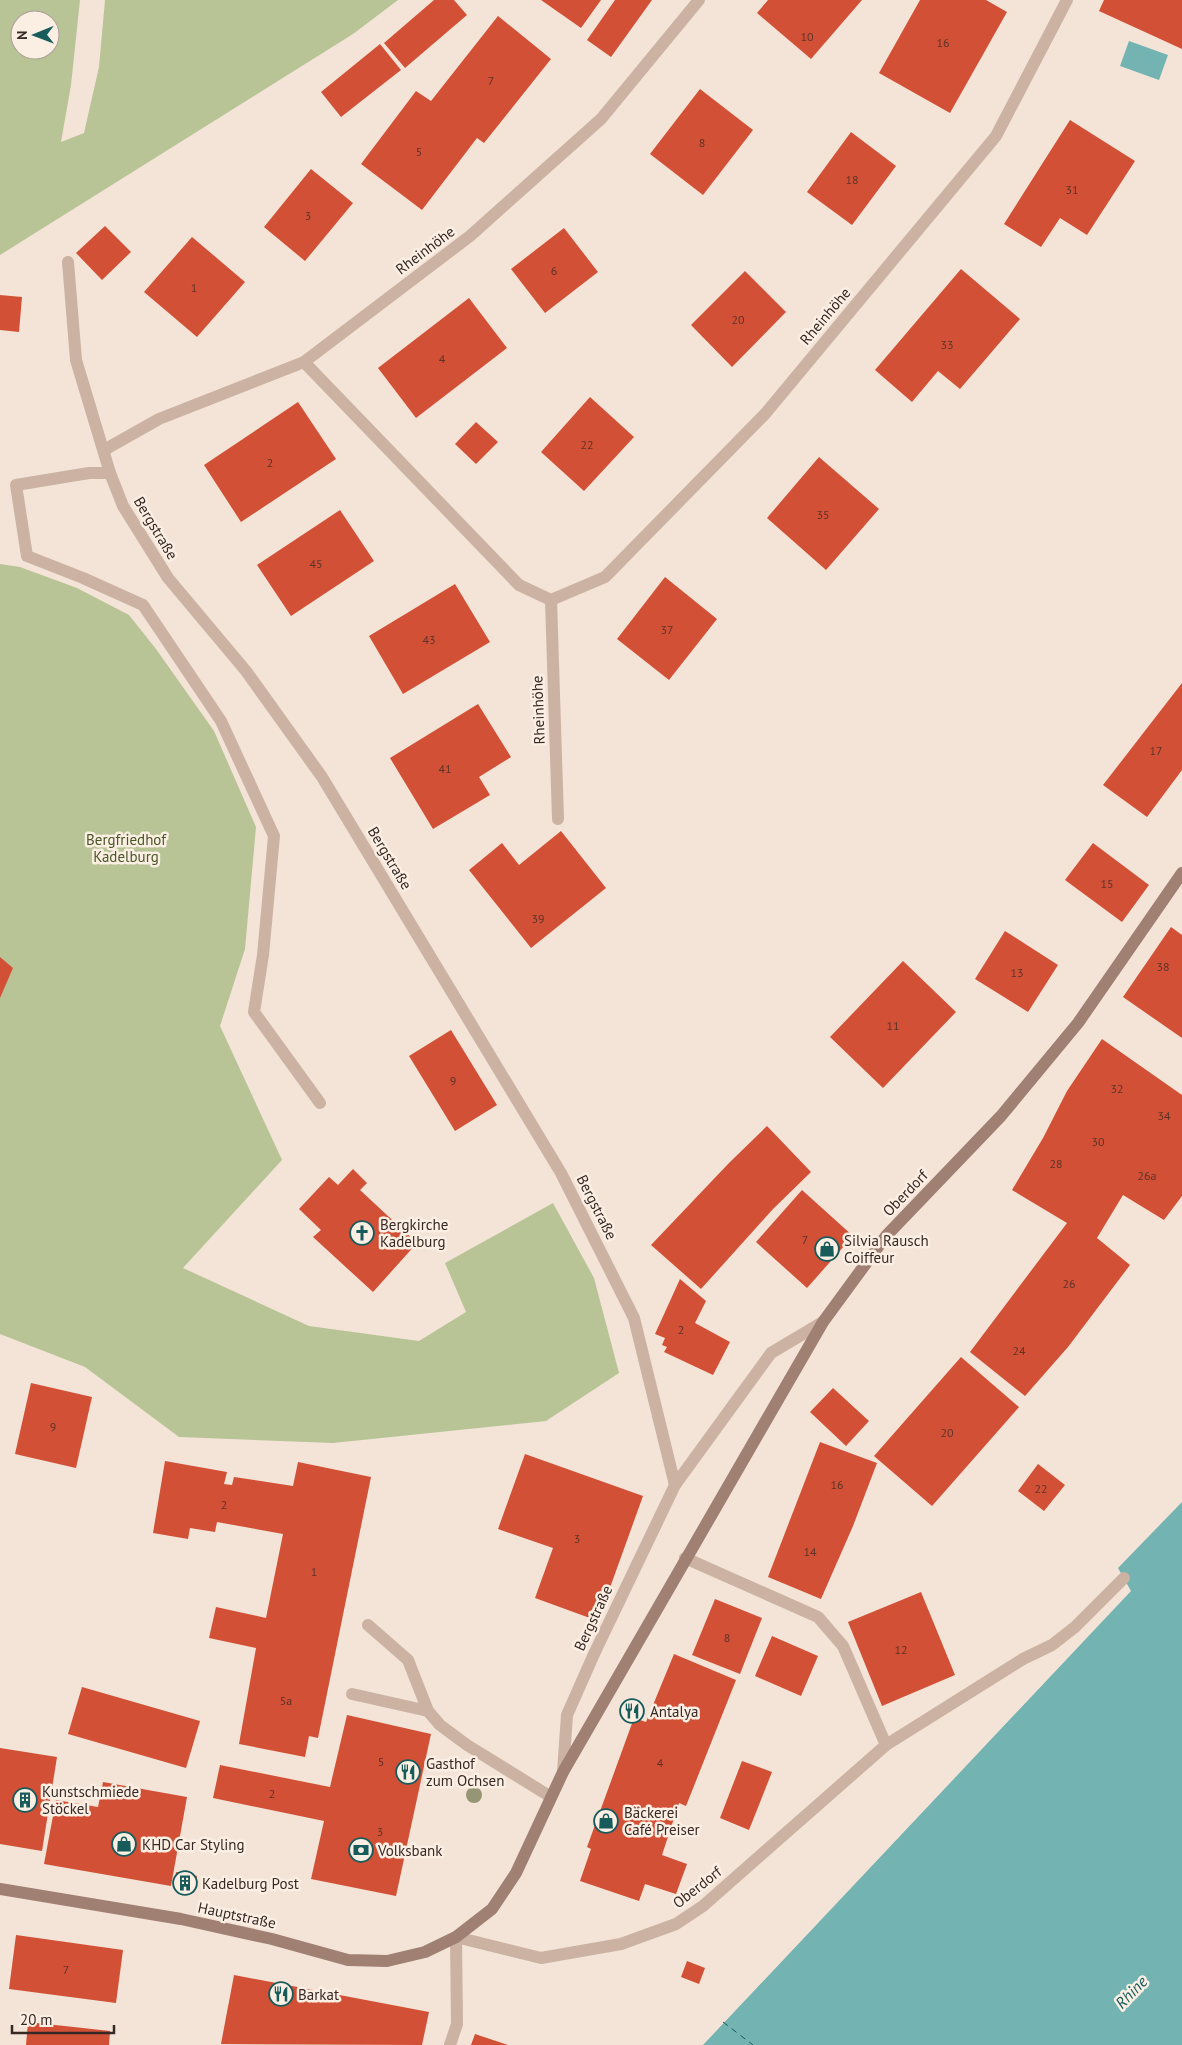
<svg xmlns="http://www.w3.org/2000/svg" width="1182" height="2045" viewBox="0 0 1182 2045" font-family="'PT Sans',sans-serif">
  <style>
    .green { fill: #b8c496; fill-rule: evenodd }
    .water { fill: #73b3b1 }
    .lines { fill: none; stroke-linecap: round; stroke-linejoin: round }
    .ferry { stroke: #175b5b; stroke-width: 1; stroke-dasharray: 6 5; stroke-linecap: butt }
    .building { fill: #d25036 }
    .lane { stroke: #ccb2a2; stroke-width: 12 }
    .street { stroke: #ccb2a2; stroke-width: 12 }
    .secondary { stroke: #a08073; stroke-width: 12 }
    .tree { fill: #969676 }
    .labels { text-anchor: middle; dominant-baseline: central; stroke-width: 5; stroke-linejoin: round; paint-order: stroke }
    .number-label { font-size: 12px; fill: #5d3329 }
    .street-label { font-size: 15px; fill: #362925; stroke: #fbeee3 }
    .park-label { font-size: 15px; fill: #495726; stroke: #fbeee3 }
    .poi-label { font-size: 15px; fill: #362925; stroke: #fbeee3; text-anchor: start }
    .water-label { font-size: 16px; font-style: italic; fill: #175b5b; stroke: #fbeee3 }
  </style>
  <rect width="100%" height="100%" fill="#f3e4d7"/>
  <g class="green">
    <path d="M0,0h80l-9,85 -10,57 23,-9 15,-66 6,-67h293l-45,34 -353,221zM20,20h30v30h-30z"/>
    <path d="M0,564l20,3 57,21 52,27 27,34 58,82 42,96 -11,122 -25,77 62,134 -99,108 126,58 110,15 47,-29 -21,-49 108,-60 41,75 25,95 -73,48 -213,22 -154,-6 -94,-70 -85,-33z"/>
  </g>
  <g class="water">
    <path d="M1129,41l39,14 -9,25 -39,-14z"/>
    <path d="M1182,1502v543h-479l428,-454 -13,-23z"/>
  </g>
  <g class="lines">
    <path class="ferry" d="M723,2022l30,23"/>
  </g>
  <g class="building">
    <path d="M434,0h20l13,15 -62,53 -21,-25z"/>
    <path d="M541,0h60l-20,28z"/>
    <path d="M615,0h37l-41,57 -24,-17z"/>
    <path d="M768,0h94l-51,59 -54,-46z"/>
    <path d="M920,0h66l21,12 -57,101 -71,-40z"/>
    <path d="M1104,0h78v49l-83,-38z"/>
    <path d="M498,16l53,43 -67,84 -7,-5 -55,72 -61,-46 55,-73 15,10z"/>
    <path d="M380,44l21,26 -60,47 -20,-25z"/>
    <path d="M700,89l53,41 -50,65 -53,-41z"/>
    <path d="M1070,120l65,41 -48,74 -27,-17 -19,29 -37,-23z"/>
    <path d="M851,132l45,34 -44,59 -45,-33z"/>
    <path d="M311,169l42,34 -48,58 -41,-34z"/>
    <path d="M105,226l26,26 -29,28 -26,-27z"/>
    <path d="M564,228l34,44 -53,41 -34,-44z"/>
    <path d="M192,237l53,45 -48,55 -53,-45z"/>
    <path d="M961,269l59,50 -60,70 -22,-18 -26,31 -37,-32z"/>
    <path d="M745,271l41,41 -54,55 -41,-42z"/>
    <path d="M0,295l22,2 -3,35 -19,-2z"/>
    <path d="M469,298l38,50 -91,70 -38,-50z"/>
    <path d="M590,397l44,40 -50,54 -43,-39z"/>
    <path d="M298,402l38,57 -95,63 -37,-57z"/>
    <path d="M476,422l22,20 -22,22 -21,-20z"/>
    <path d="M819,457l60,52 -53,61 -59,-52z"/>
    <path d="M340,510l34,51 -83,55 -34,-51z"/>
    <path d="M665,577l52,42 -48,61 -52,-41z"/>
    <path d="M455,584l35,58 -87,52 -34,-58z"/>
    <path d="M1182,683v87l-35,47 -44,-32z"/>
    <path d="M478,704l33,53 -32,20 11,18 -57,34 -43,-71z"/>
    <path d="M561,831l45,57 -75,60 -62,-78 33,-27 17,22z"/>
    <path d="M1093,843l56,42 -27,37 -57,-42z"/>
    <path d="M1171,927l11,8v103l-59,-41z"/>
    <path d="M1005,931l53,34 -30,47 -53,-33z"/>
    <path d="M0,957l13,11 -13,30z"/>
    <path d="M903,961l53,51 -73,76 -53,-51z"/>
    <path d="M451,1030l46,75 -42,26 -46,-75z"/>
    <path d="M1102,1039l80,56v101l-18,24 -41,-25 -26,43 33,27 -62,82 -43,49 -55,-44 97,-129 -55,-33 31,-52 24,-47z"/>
    <path d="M767,1126l44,46 -38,37 -72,80 -50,-44 78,-82z"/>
    <path d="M353,1169l14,14 -7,7 57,53 -44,49 -60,-55 8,-7 -22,-21 30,-32 9,8z"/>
    <path d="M802,1190l51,46 -46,52 -51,-46z"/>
    <path d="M680,1279l26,22 -11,22 35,19 -17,33 -49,-23 3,-5 -5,-2 3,-7 -10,-4z"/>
    <path d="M961,1357l58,50 -87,99 -58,-50z"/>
    <path d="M31,1383l61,14 -16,71 -61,-14z"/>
    <path d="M833,1388l36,33 -23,25 -36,-34z"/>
    <path d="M820,1442l57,21 -24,63 -32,73 -53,-22z"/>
    <path d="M525,1454l118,42 -45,125 -63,-23 18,-50 -55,-19z"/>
    <path d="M165,1461l62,11 -3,12 8,1 2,-8 59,9 5,-24 73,15 -53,261 -9,-2 -4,21 -66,-13 17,-96 -47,-10 7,-31 50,11 17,-84 -66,-12 -2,10 -25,-4 -2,11 -35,-6z"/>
    <path d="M1038,1464l27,21 -21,26 -26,-20z"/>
    <path d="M921,1592l34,83 -73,31 -34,-84z"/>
    <path d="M715,1599l47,19 -22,56 -48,-19z"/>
    <path d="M772,1636l46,20 -17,40 -46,-20z"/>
    <path d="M674,1654l62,26 -50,126 -7,-3 -17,52 25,9 -11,30 -31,-10 -6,17 -59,-20 11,-32 -4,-2 47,-129 12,4z"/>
    <path d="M82,1687l118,34 -14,47 -118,-34z"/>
    <path d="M347,1715l84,19 -35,162 -85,-17 13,-58 -111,-23 7,-33 110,22z"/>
    <path d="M0,1748l57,9 -15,94 -42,-7z"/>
    <path d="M742,1761l30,11 -23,58 -29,-12z"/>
    <path d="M103,1782l84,15 -16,89 -127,-22 12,-64 42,7z"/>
    <path d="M176,1872l21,4 -3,17 -20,-4z"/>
    <path d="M16,1935l107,15 -7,53 -107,-14z"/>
    <path d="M687,1961l18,7 -6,16 -18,-7z"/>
    <path d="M234,1975l195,37 -7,33 -201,-1z"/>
    <path d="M28,2022l82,9 -1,14h-83z"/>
    <path d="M475,2034l33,11h-37z"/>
  </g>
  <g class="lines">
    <g class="lane">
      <path d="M110,473h-21l-73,12 11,71 56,22 60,27 78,116 53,115 -11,119 -9,57 66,91"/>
      <path d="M368,1625l40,35 20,51 12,14 27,20 84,52"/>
      <path d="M1023,1659l29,-14 23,-18 49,-49"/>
      <path d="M352,1694l76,17"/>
    </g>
    <g class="street">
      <path d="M68,262l8,98 34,113 13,33 45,72 78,93 76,106 239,396 73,145 41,167"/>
      <path d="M304,362l215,223 32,15 54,-23 160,-163 231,-278 71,-136"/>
      <path d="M104,450l55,-31 145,-57 166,-126 131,-117 98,-119"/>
      <path d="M551,600l7,219"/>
      <path d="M685,1558l133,59 25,29 43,99"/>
      <path d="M563,1772l4,-57 27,-61 81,-169 96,-132 52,-31"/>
      <path d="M450,2045l7,-21 -1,-87 85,21 80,-14 55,-20 27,-18 183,-161 137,-86"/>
    </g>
    <path class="secondary" d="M0,1889l181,30 91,20 76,21 39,1 38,-9 31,-15 36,-28 24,-36 47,-101 260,-450 63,-86 115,-120 77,-93 104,-150"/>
  </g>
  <circle class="tree" cx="474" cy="1795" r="8"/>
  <defs>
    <g id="church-ring" transform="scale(1.25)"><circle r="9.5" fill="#fbeee3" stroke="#175b5b" stroke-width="1.5"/><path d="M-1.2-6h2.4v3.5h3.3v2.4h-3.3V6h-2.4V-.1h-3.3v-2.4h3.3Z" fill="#175b5b"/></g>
    <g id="shop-ring" transform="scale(1.25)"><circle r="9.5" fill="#fbeee3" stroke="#175b5b" stroke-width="1.5"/><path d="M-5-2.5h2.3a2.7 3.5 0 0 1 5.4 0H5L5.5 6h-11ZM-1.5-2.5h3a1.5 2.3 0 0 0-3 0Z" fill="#175b5b"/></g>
    <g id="restaurant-ring" transform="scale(1.25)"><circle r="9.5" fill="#fbeee3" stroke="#175b5b" stroke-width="1.5"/><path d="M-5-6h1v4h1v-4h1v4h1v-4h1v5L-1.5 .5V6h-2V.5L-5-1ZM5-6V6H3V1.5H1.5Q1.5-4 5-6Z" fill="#175b5b"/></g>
    <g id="building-ring" transform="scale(1.25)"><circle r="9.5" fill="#fbeee3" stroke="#175b5b" stroke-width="1.5"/><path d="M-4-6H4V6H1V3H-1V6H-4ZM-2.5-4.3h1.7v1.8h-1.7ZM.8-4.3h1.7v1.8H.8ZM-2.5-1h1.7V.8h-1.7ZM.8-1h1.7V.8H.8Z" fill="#175b5b"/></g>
    <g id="bank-ring" transform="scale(1.25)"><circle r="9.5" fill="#fbeee3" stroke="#175b5b" stroke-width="1.5"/><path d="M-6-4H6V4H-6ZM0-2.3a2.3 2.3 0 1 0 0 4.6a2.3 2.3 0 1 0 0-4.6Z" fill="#175b5b"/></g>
  </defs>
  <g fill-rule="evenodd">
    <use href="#church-ring" x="362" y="1233"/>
    <use href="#shop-ring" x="827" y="1249"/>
    <use href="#restaurant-ring" x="632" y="1711"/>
    <use href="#restaurant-ring" x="408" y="1772"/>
    <use href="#building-ring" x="25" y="1800"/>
    <use href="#shop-ring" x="606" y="1821"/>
    <use href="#shop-ring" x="124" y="1844"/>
    <use href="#bank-ring" x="361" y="1850"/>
    <use href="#building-ring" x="185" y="1883"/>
    <use href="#restaurant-ring" x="281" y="1994"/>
  </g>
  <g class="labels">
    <g class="number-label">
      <text x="807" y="36">10</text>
      <text x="943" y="42">16</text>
      <text x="491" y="80">7</text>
      <text x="702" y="142">8</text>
      <text x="419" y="151">5</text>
      <text x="852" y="179">18</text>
      <text x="1072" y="189">31</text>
      <text x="308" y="215">3</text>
      <text x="554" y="270">6</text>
      <text x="194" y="287">1</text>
      <text x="738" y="319">20</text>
      <text x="947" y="344">33</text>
      <text x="442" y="358">4</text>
      <text x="587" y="444">22</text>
      <text x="270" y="462">2</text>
      <text x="823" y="514">35</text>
      <text x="316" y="563">45</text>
      <text x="667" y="629">37</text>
      <text x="429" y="639">43</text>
      <text x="1156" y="750">17</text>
      <text x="445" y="768">41</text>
      <text x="1107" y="883">15</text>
      <text x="538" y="918">39</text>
      <text x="1163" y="966">38</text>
      <text x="1017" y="972">13</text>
      <text x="893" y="1025">11</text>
      <text x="453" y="1080">9</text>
      <text x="1117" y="1088">32</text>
      <text x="1164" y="1115">34</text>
      <text x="1098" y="1141">30</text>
      <text x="1056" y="1163">28</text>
      <text x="1147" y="1175">26a</text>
      <text x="805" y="1239">7</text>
      <text x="1069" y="1283">26</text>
      <text x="681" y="1329">2</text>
      <text x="1019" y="1350">24</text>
      <text x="53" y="1426">9</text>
      <text x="947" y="1432">20</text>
      <text x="837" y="1484">16</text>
      <text x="1041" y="1488">22</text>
      <text x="224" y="1504">2</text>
      <text x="577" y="1538">3</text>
      <text x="810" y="1551">14</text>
      <text x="314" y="1571">1</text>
      <text x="727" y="1637">8</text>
      <text x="901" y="1649">12</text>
      <text x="286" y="1700">5a</text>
      <text x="381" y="1761">5</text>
      <text x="660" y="1762">4</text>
      <text x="272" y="1793">2</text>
      <text x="380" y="1831">3</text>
      <text x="66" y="1969">7</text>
    </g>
    <g class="street-label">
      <text transform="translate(425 250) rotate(-37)">Rheinhöhe</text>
      <text transform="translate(825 316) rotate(-50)">Rheinhöhe</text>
      <text transform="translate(156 528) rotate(59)">Bergstraße</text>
      <text transform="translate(538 710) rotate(-92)">Rheinhöhe</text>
      <text transform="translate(390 858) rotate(59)">Bergstraße</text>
      <text transform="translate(905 1193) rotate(-46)">Oberdorf</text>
      <text transform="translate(597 1207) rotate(63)">Bergstraße</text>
      <text transform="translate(593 1618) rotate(-65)">Bergstraße</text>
      <text transform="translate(697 1887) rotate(-38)">Oberdorf</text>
      <text transform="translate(237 1915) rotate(12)">Hauptstraße</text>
    </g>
    <g class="park-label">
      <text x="126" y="839">Bergfriedhof<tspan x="126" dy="17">Kadelburg</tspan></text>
    </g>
    <g class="poi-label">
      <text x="380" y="1224">Bergkirche<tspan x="380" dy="17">Kadelburg</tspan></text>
      <text x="844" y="1240">Silvia Rausch<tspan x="844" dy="17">Coiffeur</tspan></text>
      <text x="650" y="1711">Antalya</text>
      <text x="426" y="1763">Gasthof<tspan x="426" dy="17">zum Ochsen</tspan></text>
      <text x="42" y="1791">Kunstschmiede<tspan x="42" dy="17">Stöckel</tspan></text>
      <text x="624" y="1812">Bäckerei<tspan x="624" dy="17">Café Preiser</tspan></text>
      <text x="142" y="1844">KHD Car Styling</text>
      <text x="378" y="1850">Volksbank</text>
      <text x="202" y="1883">Kadelburg Post</text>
      <text x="298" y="1994">Barkat</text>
    </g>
    <g class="water-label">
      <text transform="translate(1131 1992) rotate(-46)">Rhine</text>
    </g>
  </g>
  <g transform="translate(35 35) rotate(269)"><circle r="24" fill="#fbeee3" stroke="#ac9f97"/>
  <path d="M0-4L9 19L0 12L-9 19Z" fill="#175b5b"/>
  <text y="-8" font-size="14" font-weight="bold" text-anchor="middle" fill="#362925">N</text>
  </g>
  <path d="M12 2025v8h102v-8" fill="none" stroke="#362925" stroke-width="2.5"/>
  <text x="20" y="2025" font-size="15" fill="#362925" stroke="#fbeee3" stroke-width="4" paint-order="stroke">20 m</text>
</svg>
